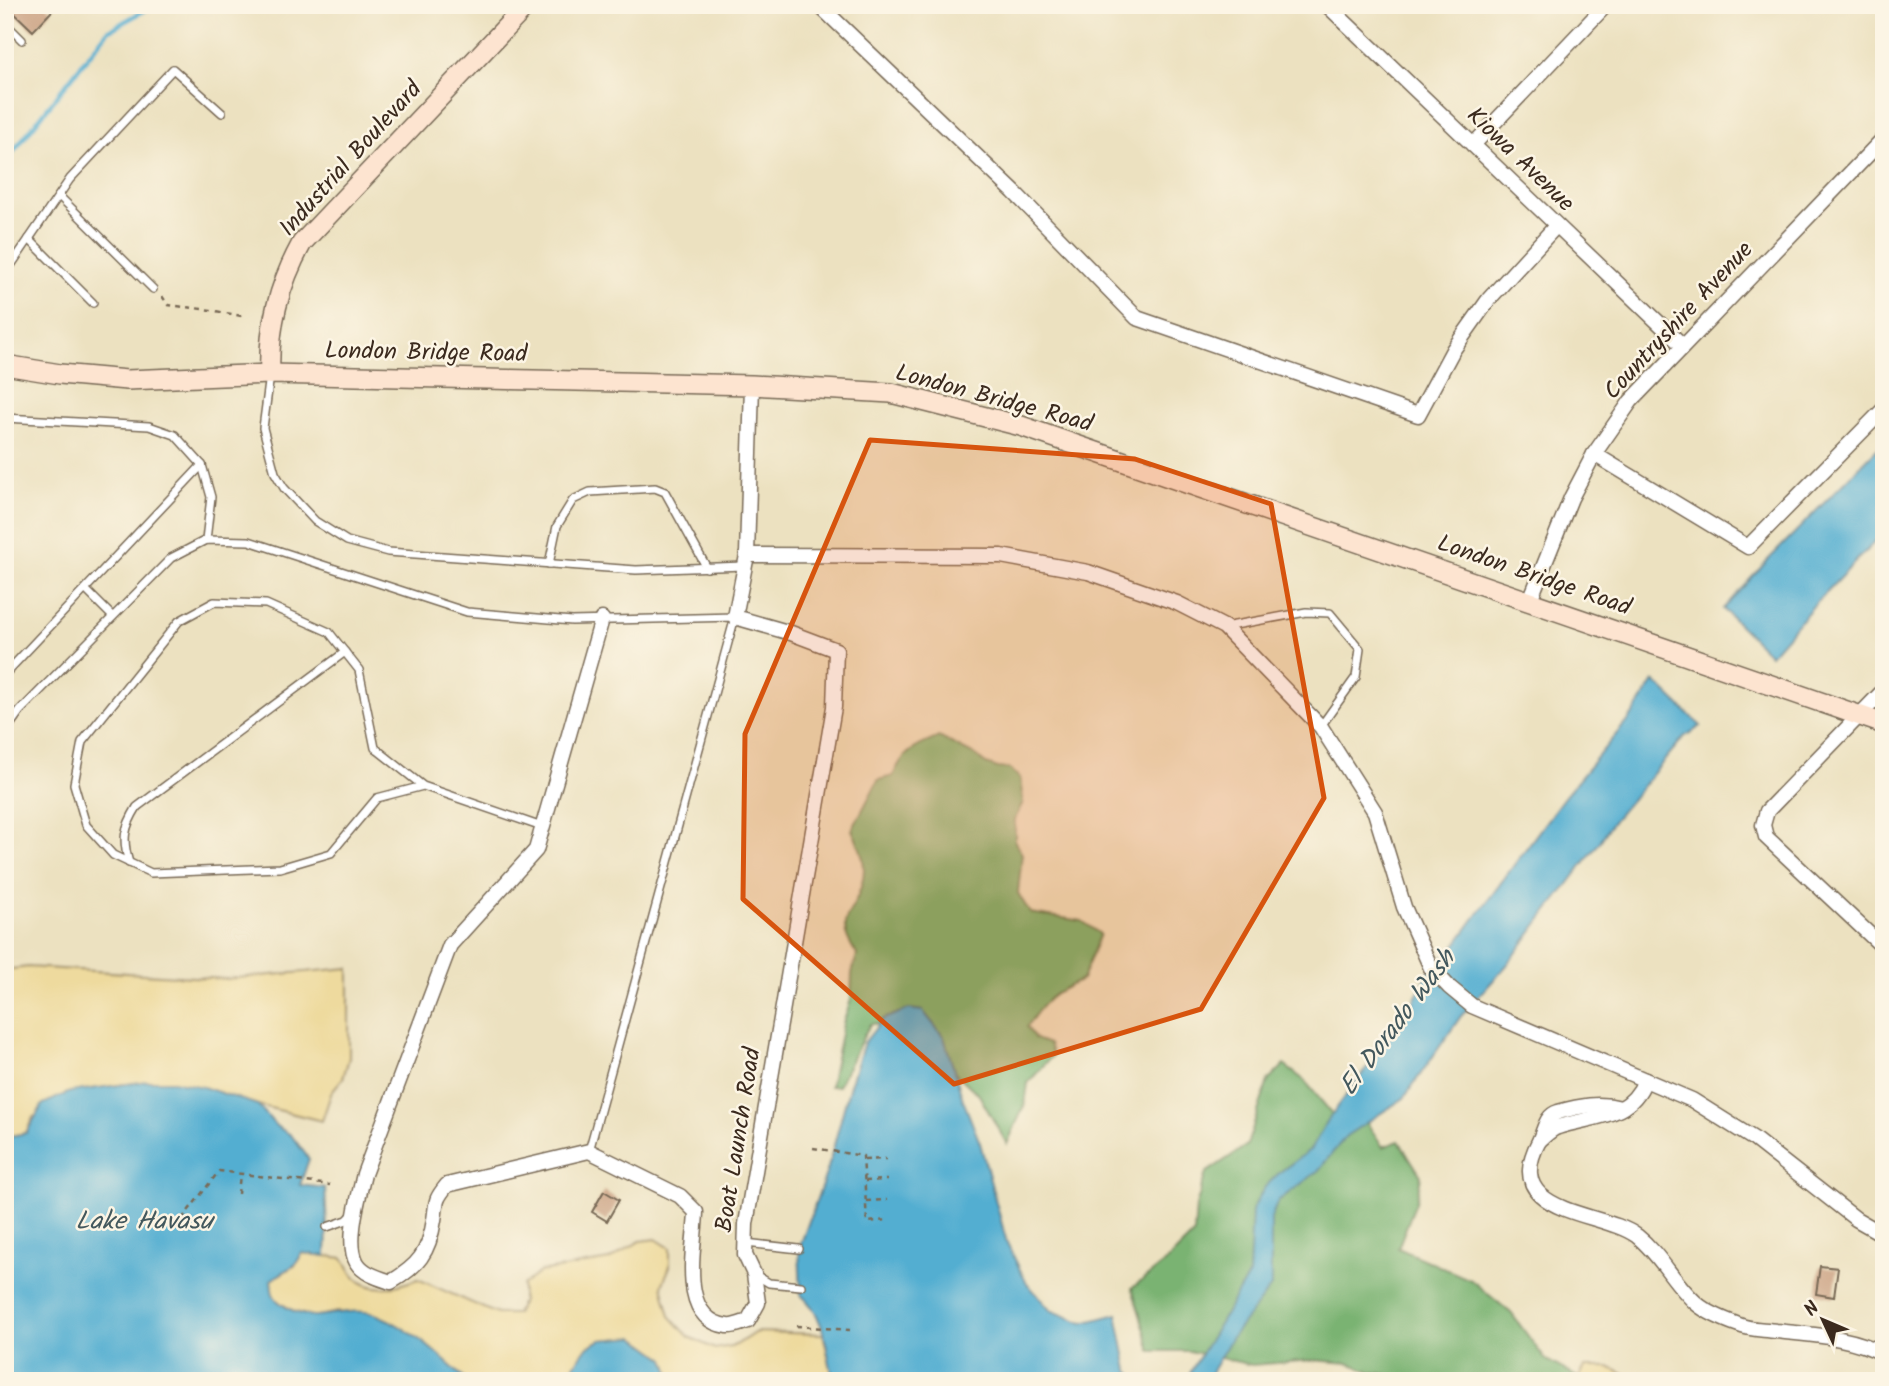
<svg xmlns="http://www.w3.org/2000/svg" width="1889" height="1386" viewBox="0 0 1889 1386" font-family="Kalam,sans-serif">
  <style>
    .forest { fill: #7ab372; stroke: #5a6e48; stroke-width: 2 }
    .sand { fill: #eeda9e; stroke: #94825e; stroke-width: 2 }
    .water { fill: #53aed1; stroke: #476c78; stroke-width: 2 }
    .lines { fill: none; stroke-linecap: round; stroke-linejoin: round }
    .stream { stroke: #53aed1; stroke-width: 4.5 }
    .building { fill: #c99f7f }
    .lane-casing { stroke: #796a57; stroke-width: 10 }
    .street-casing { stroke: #796a57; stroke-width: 17 }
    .secondary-casing { stroke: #796a57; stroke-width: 22 }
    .path { stroke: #796a57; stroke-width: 2.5; stroke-dasharray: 5 5; stroke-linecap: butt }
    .lane { stroke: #fff; stroke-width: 7 }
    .street { stroke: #fff; stroke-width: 14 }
    .secondary { stroke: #fde4d0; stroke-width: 19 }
    .marked { fill: #d7540e; fill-opacity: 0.2; stroke: #d7540e; stroke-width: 5; stroke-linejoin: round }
    .labels { text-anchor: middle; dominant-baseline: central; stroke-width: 5; stroke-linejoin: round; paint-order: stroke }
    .street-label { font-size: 24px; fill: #3b2a1e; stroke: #fcf5e5 }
    .water-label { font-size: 26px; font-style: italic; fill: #43585d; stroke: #fcf5e5 }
  </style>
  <rect width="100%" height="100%" fill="#fcf5e5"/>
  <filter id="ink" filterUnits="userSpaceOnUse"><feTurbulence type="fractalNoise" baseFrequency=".0143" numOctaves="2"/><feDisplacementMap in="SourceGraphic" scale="14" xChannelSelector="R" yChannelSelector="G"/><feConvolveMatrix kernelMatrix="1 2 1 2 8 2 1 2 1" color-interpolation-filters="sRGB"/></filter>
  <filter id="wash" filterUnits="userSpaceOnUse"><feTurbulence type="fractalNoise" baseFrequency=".00686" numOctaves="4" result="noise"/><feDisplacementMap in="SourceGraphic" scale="28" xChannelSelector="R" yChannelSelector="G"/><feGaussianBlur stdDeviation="1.57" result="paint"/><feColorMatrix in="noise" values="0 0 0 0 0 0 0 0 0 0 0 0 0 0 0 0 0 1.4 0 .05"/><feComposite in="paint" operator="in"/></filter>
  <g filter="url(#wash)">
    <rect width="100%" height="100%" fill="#ece1c0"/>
    <g class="forest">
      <path d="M939,737l34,17 13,10 12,4 12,1 10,9 3,24 -8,17v23l7,12 -4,39 12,20 52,8 18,13 -18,46c-28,12 -39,21 -55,47l8,12 14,5 4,11 -25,28 -3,21 -18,40 -28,-49 -78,-73 -31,2 -32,62h-8l13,-62 8,-25 1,-26 5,-18c-5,-9 -13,-20 -12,-31 0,-6 6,-14 9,-20 15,-29 12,-47 -2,-74l26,-50 15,-4c10,-25 22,-29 46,-39z"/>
      <path d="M1284,1065l20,15 34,41 25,-4 20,30 16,-6 22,35 -5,26 -18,46 73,32 40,33 34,46 32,18 -4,4h-147l-54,-9 -24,-9 -35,-3 -61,5 -63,-14h-38l-19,-63 34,-26 28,-28 2,-28 10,-33 41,-28 21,-64z"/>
    </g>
    <g class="sand">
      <path d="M28,967l198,12 123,-11v90l-6,20 -11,13 -10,30 -64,-16 -55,-18 -79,-3 -28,5 -63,28 -7,16 -16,3 -5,-3v-163z"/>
      <path d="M656,1239l14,9v18l-8,20 8,30 19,21 26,12 21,-4 20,-13 67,2 10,44 -2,3h-158l-8,-22 -30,-22 -34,3 -13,6 -25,35h-96l-73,-58 -57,-11 -23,5 -18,-5 -19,-11 -5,-7 -1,-14 25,-15 6,-12 41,5c4,5 7,14 12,19 17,18 43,9 63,2l79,35h19l6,-13v-16l18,-13 69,-12 31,-19z"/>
      <path d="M1585,1367h24l28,14h-60z"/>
    </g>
    <g class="water">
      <path d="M1884,442v90l-70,73 -44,50 -47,-46 45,-49z"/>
      <path d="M1654,681l47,45 -17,11 -70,83 -15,23 -92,122 -46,51 -57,82 -58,38 -29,36 -39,29 -7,17v69l-39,50 -26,44h-21l64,-107 3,-64 12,-22 16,-16 31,-23 16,-28 79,-105 25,-48 19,-16 114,-155 70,-84z"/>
      <path d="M909,1009l14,2 21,26 19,63 17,43 27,100 19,39 24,28 33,13 34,-9 11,56 11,11h-308l2,-3c-7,-30 -8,-63 -32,-83l-2,-46 29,-81 22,-83 14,-42 19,-24z"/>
      <path d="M147,1081h26l30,6 55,18 18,21 15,9 18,24 -9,26 25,3 2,39 -1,29 -24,-3 -6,11 -25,16c1,6 0,11 3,16 6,11 30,21 42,20 21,-2 44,-9 64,0 33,14 61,41 87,65h-462v-248l5,3 16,-3 17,-29 27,-12z"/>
      <path d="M635,1337l30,22 8,22h-110l25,-35 13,-6z"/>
    </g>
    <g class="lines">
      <path class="stream" d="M5,162l103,-131 46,-26"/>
    </g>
    <g id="blocks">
      <g class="building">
        <path d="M6,5h40l6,6 -19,20z"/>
        <path d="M604,1191l15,9 -12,21 -15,-9z"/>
        <path d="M1820,1266l18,2 -4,29 -18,-3z"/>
      </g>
    </g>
  </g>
  <g filter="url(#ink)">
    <use href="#blocks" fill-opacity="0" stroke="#796a57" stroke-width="2"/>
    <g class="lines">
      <g class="lane-casing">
        <g id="lane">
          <path d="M5,23l17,17"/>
          <path d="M59,196l94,93"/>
          <path d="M29,239l64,64"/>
          <path d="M5,274l65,-95 103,-110 49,44"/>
          <path d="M270,375l-7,53 12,45 9,15 31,33 32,20 41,11 248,18 108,-4"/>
          <path d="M5,418l144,8 26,9 27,30 9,32 -5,43"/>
          <path d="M549,564l8,-38 16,-26 17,-8 65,-4 10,4 42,76"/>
          <path d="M86,590l26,26"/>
          <path d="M1224,627l82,-15 24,1 30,36 -4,28 -35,49"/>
          <path d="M5,674l197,-209"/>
          <path d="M5,732l15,-21 151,-153 35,-18 43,1 218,71 105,9 163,-4 -146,534"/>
          <path d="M423,786l-46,12 -46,55 -51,15 -129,5 -38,-18 -27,-30 -12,-41 8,-42 97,-121 35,-19 52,2 63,28 30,38 16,78 48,38 119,41"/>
          <path d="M129,863c-7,-24 -5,-35 8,-56l208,-155"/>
          <path d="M327,1227l20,-7 6,-6"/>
          <path d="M746,1243l53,6"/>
          <path d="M754,1274l15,9 32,3"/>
        </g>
      </g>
      <g class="street-casing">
        <g id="street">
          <path d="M819,5l195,187 123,126 281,97 35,-65 36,-51 67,-73"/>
          <path d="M1327,5l356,341"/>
          <path d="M1473,145l133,-140"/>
          <path d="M1594,454l154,93 136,-138"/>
          <path d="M747,555l254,1 87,16 89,31 47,24 97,100 54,85 29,95 27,61 18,19 23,19 220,94 62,39 102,80 28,16"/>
          <path d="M1530,600l41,-102 23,-44 37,-53 253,-263"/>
          <path d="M602,619l-66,231 -86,95 -86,229c-5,22 -19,69 -7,89 7,11 22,15 34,19 27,-16 38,-29 43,-62 3,-19 0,-19 13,-35l142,-34 91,45 16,16c-1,35 -19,107 31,114 6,1 15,-3 21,-5l10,-18 -4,-29 -9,-19 1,-31 88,-517 2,-57 -45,-17 -56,-16 12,-62 5,-170"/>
          <path d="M1884,690l-117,121 -4,14 3,12 118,111"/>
          <path d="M1621,1108c-22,-6 -41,-2 -63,4 -13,4 -13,18 -19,29 -40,75 63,69 98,95 24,19 37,48 60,68 12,10 28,16 42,21 11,5 25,4 37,6 36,4 75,5 108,23"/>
          <path d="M1540,1140c6,-5 11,-11 18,-13 34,-11 72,-8 87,-47"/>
        </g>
      </g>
      <g class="secondary-casing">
        <g id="secondary">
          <path d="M5,365l55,9 67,6 143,-6 482,11 139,8 130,33 863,298"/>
          <path d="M270,374c-2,-48 9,-89 32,-131l225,-238"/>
        </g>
      </g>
      <g class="path">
        <path d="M162,296l6,9 43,5 35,7"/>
        <path d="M813,1148l50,8 4,66 21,-2"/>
        <path d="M864,1160l22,-1"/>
        <path d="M865,1181l22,-1"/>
        <path d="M238,1194l2,-20"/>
        <path d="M866,1201l21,-1"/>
        <path d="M182,1219l37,-48 111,14"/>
        <path d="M796,1326l54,4"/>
      </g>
      <use href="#lane" class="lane"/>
      <use href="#street" class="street"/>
      <use href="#secondary" class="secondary"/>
    </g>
  </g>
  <path class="marked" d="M870,440l265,19 136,45 53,294 -123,211 -247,75 -211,-185 2,-165z"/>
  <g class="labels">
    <g class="street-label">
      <text transform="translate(351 159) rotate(-48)">Industrial Boulevard</text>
      <text transform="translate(1520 160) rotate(44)">Kiowa Avenue</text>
      <text transform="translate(1679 321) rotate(-47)">Countryshire Avenue</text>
      <text transform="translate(426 353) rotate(1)">London Bridge Road</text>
      <text transform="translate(994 399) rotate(15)">London Bridge Road</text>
      <text transform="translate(1534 576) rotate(19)">London Bridge Road</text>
      <text transform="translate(739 1140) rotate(-81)">Boat Launch Road</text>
    </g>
    <g class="water-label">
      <text transform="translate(1398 1023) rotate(-53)">El Dorado Wash</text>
      <text x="144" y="1222">Lake Havasu</text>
    </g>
  </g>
  <rect width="1889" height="1386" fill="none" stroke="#fcf5e5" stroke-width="28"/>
  <g transform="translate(1823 1320) rotate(314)" stroke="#fcf5e5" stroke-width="5" paint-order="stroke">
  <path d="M0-5L12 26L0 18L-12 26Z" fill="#3b2a1e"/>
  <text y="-10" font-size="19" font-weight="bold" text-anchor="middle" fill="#3b2a1e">N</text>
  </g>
</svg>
